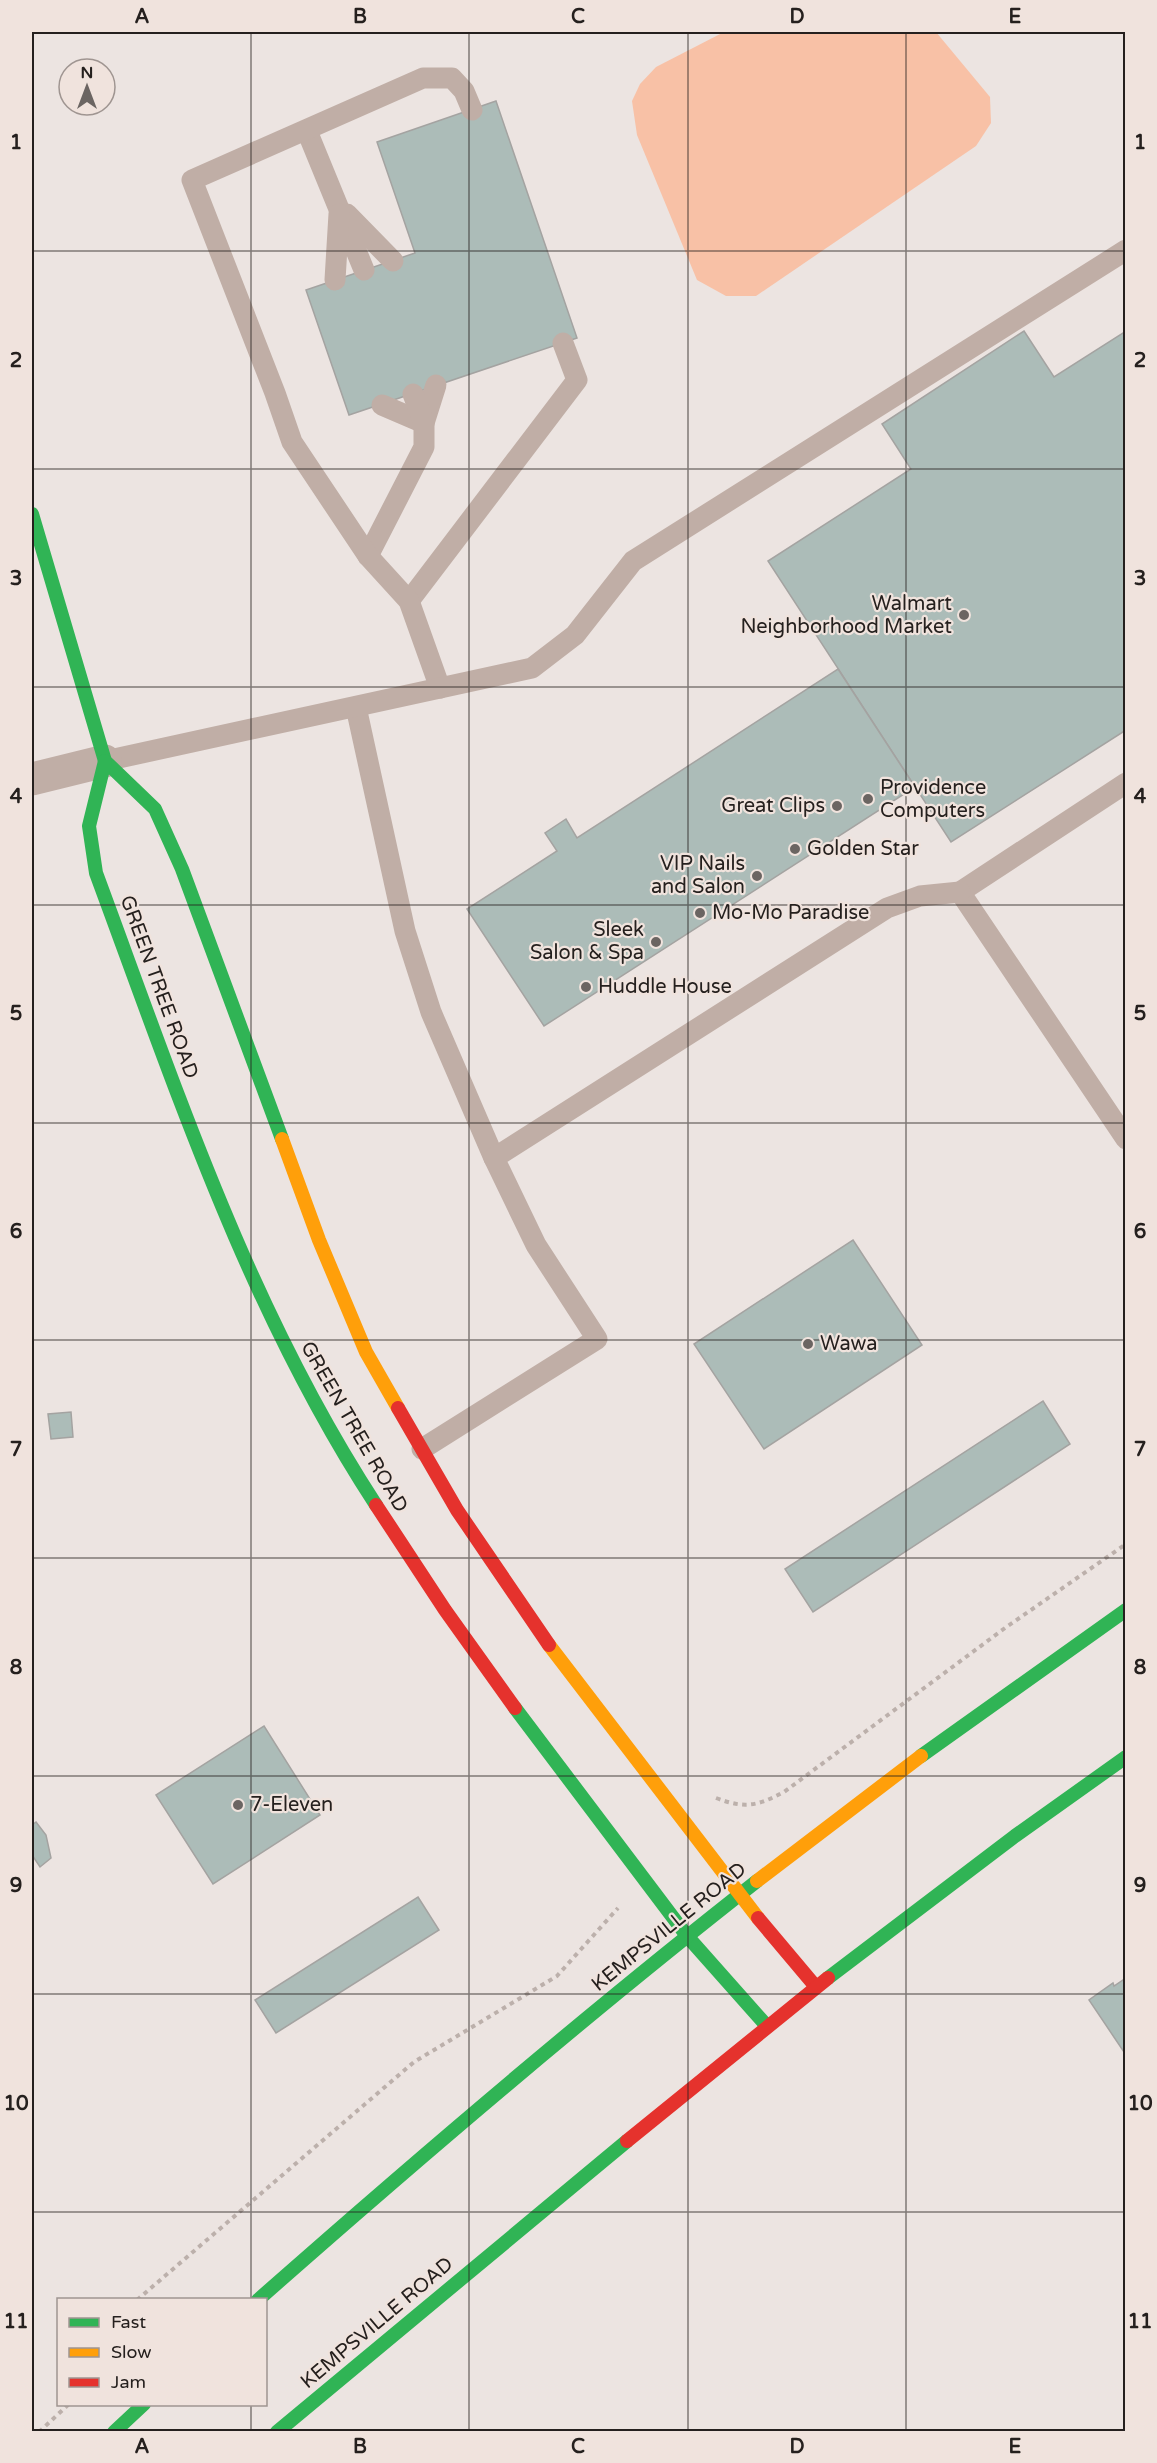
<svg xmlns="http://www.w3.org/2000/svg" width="1157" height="2463" viewBox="0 0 1157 2463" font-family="'Varela Round',sans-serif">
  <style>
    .water { fill: #f8c1a6 }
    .building { fill: #acbcb8; stroke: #a4a3a1; stroke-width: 1.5 }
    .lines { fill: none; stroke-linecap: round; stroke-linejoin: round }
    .path { stroke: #bcb0ab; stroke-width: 4; stroke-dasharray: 4.5 4.5; stroke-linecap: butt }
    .lane { stroke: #c0aea6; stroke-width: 21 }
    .street { stroke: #c0aea6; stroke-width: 33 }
    .fast { stroke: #30b455; stroke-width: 14 }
    .slow { stroke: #ff9f0a; stroke-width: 14 }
    .jam { stroke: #e5322d; stroke-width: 14 }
    .grid { fill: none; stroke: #25201e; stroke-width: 1.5; stroke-opacity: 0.55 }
    .poi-dot { fill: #6b6562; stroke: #f0e3dd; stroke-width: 2 }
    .labels { text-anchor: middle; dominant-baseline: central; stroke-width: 4.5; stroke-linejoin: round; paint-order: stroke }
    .poi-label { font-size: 20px; fill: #25201e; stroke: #f0e3dd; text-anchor: start }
    .street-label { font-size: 20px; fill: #25201e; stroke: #f0e3dd }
    .neatline { fill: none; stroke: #25201e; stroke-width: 2 }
    .grid-label { font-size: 20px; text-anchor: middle; font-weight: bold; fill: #25201e }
  </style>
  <rect width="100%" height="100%" fill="#ece4e1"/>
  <path class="water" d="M724,32h212l54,65 1,26 -15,23 -220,150h-30l-29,-16 -60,-145 -5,-34 8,-17 16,-17z"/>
  <g class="building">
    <path d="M496,101l81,237 -228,77 -43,-125 109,-37 -38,-111z"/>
    <path d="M1024,331l30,46 72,-46v399l-175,112 -183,-281 143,-92 -29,-45z"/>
    <path d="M838,669l77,118 -371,239 -77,-117 90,-58 -12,-18 21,-14 11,19z"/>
    <path d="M853,1240l69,105 -158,104 -70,-105z"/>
    <path d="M1043,1401l27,43 -257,168 -28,-43z"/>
    <path d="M71,1412l2,25 -22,2 -3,-25z"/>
    <path d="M264,1726l56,89 -107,69 -57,-89z"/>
    <path d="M36,1822l10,13 5,23 -11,9 -8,-12v-30z"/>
    <path d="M418,1897l21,33 -163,103 -21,-33z"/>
    <path d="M1126,1978v77l-37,-55 24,-17 1,3z"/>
  </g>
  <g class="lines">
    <g class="path">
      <path d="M716,1798c29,11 41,8 68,-6l221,-164 121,-84"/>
      <path d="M137,2300l277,-238 143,-86 61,-68"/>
      <path d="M39,2432l30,-28"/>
    </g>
    <g class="lane">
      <path d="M307,131l57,139"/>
      <path d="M347,214l46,47"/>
      <path d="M335,280l4,-66"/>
      <path d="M382,405l42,18 12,-38"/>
      <path d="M368,556l56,-109v-24l-11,-29"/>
      <path d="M409,601l168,-221 -14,-37"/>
      <path d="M440,688l-31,-87 -41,-45 -76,-114 -17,-49 -83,-213 231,-102h29l12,13 8,19"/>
      <path d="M356,707l49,224 26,81 63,146"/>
      <path d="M105,761l427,-93 43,-33 58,-74 493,-311"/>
      <path d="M1126,783l-166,109 166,247"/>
      <path d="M422,1449l175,-110 -61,-94 -42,-87 393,-250 33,-12 40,-4"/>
    </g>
    <path class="street" d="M32,779l73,-18"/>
    <g class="fast">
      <path d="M32,514l73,247 50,48 27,60 100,270"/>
      <path d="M105,761l-16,65 7,47c80,216 153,438 280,632"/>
      <path d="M515,1708l172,228 79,89"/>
      <path d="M921,1756l205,-146"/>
      <path d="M828,1978l187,-142 111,-79"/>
      <path d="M258,2300c163,-144 328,-285 499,-419"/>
      <path d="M114,2432l30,-28"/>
      <path d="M277,2432l350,-291"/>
    </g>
    <g class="slow">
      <path d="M282,1139l37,101 47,112 32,56"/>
      <path d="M549,1645l209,273"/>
      <path d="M757,1881l164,-125"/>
    </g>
    <g class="jam">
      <path d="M398,1408l59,102 92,135"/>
      <path d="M376,1505l69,105 70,98"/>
      <path d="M758,1918l58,69"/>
      <path d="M627,2141l201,-163"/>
    </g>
  </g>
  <path class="grid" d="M251,32v2268M469,32v2400M688,32v2400M906,32v2400M32,251h1094M32,469h1094M32,687h1094M32,905h1094M32,1123h1094M32,1340h1094M32,1558h1094M32,1776h1094M32,1994h1094M32,2212h1094M251,2404v28"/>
  <g class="poi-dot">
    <circle cx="964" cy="615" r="6"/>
    <circle cx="868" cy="799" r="6"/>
    <circle cx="837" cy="806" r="6"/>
    <circle cx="795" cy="849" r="6"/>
    <circle cx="757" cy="876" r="6"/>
    <circle cx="700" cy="913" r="6"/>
    <circle cx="656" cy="942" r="6"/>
    <circle cx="586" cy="987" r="6"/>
    <circle cx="808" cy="1344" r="6"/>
    <circle cx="238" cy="1805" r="6"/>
  </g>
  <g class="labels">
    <g class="poi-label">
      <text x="952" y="604" text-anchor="end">Walmart<tspan x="952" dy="23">Neighborhood Market</tspan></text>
      <text x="880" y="788">Providence<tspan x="880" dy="23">Computers</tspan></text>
      <text x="825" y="806" text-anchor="end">Great Clips</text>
      <text x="807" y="849">Golden Star</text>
      <text x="745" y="864" text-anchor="end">VIP Nails<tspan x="745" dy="23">and Salon</tspan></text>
      <text x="712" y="913">Mo-Mo Paradise</text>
      <text x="644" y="930" text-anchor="end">Sleek<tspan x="644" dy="23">Salon &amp; Spa</tspan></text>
      <text x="598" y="987">Huddle House</text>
      <text x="820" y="1344">Wawa</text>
      <text x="250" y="1805">7-Eleven</text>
    </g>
    <g class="street-label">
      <text transform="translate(159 987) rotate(70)">GREEN TREE ROAD</text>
      <text transform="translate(354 1427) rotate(60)">GREEN TREE ROAD</text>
      <text transform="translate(669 1927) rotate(-39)">KEMPSVILLE ROAD</text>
      <text transform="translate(377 2323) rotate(-40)">KEMPSVILLE ROAD</text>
    </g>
  </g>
  <rect width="1157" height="2463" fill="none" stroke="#f0e3dd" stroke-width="66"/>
  <rect x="57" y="2298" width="210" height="108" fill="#f0e3dd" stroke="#9f9591" stroke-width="1.5"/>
  <rect x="69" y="2318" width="30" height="9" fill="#30b455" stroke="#9f9591" stroke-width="1.5"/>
  <text x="111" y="2328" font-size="18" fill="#25201e">Fast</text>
  <rect x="69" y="2348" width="30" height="9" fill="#ff9f0a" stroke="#9f9591" stroke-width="1.5"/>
  <text x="111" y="2358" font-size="18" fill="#25201e">Slow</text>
  <rect x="69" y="2378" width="30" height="9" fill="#e5322d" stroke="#9f9591" stroke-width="1.5"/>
  <text x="111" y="2388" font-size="18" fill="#25201e">Jam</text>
  <g transform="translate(87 87)"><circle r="28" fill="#f0e3dd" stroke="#9f9591" stroke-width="1.5"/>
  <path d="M0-4.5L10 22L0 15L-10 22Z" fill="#6b6562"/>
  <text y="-9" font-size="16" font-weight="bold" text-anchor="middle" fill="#25201e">N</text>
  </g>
  <rect x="33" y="33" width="1091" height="2397" class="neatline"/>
  <g class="grid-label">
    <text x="142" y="23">A</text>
    <text x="360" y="23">B</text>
    <text x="578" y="23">C</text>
    <text x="797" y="23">D</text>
    <text x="1015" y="23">E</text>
    <text x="16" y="149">1</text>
    <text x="1140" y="149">1</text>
    <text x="16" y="367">2</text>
    <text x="1140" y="367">2</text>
    <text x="16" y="585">3</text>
    <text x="1140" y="585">3</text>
    <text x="16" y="803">4</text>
    <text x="1140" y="803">4</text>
    <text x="16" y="1020">5</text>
    <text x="1140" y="1020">5</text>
    <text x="16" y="1238">6</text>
    <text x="1140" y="1238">6</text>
    <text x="16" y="1456">7</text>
    <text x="1140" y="1456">7</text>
    <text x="16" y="1674">8</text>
    <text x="1140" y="1674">8</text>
    <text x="16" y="1892">9</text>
    <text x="1140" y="1892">9</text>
    <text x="16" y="2110">10</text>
    <text x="1140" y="2110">10</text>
    <text x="16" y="2328">11</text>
    <text x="1140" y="2328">11</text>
    <text x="142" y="2453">A</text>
    <text x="360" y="2453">B</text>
    <text x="578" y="2453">C</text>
    <text x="797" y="2453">D</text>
    <text x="1015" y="2453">E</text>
  </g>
</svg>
